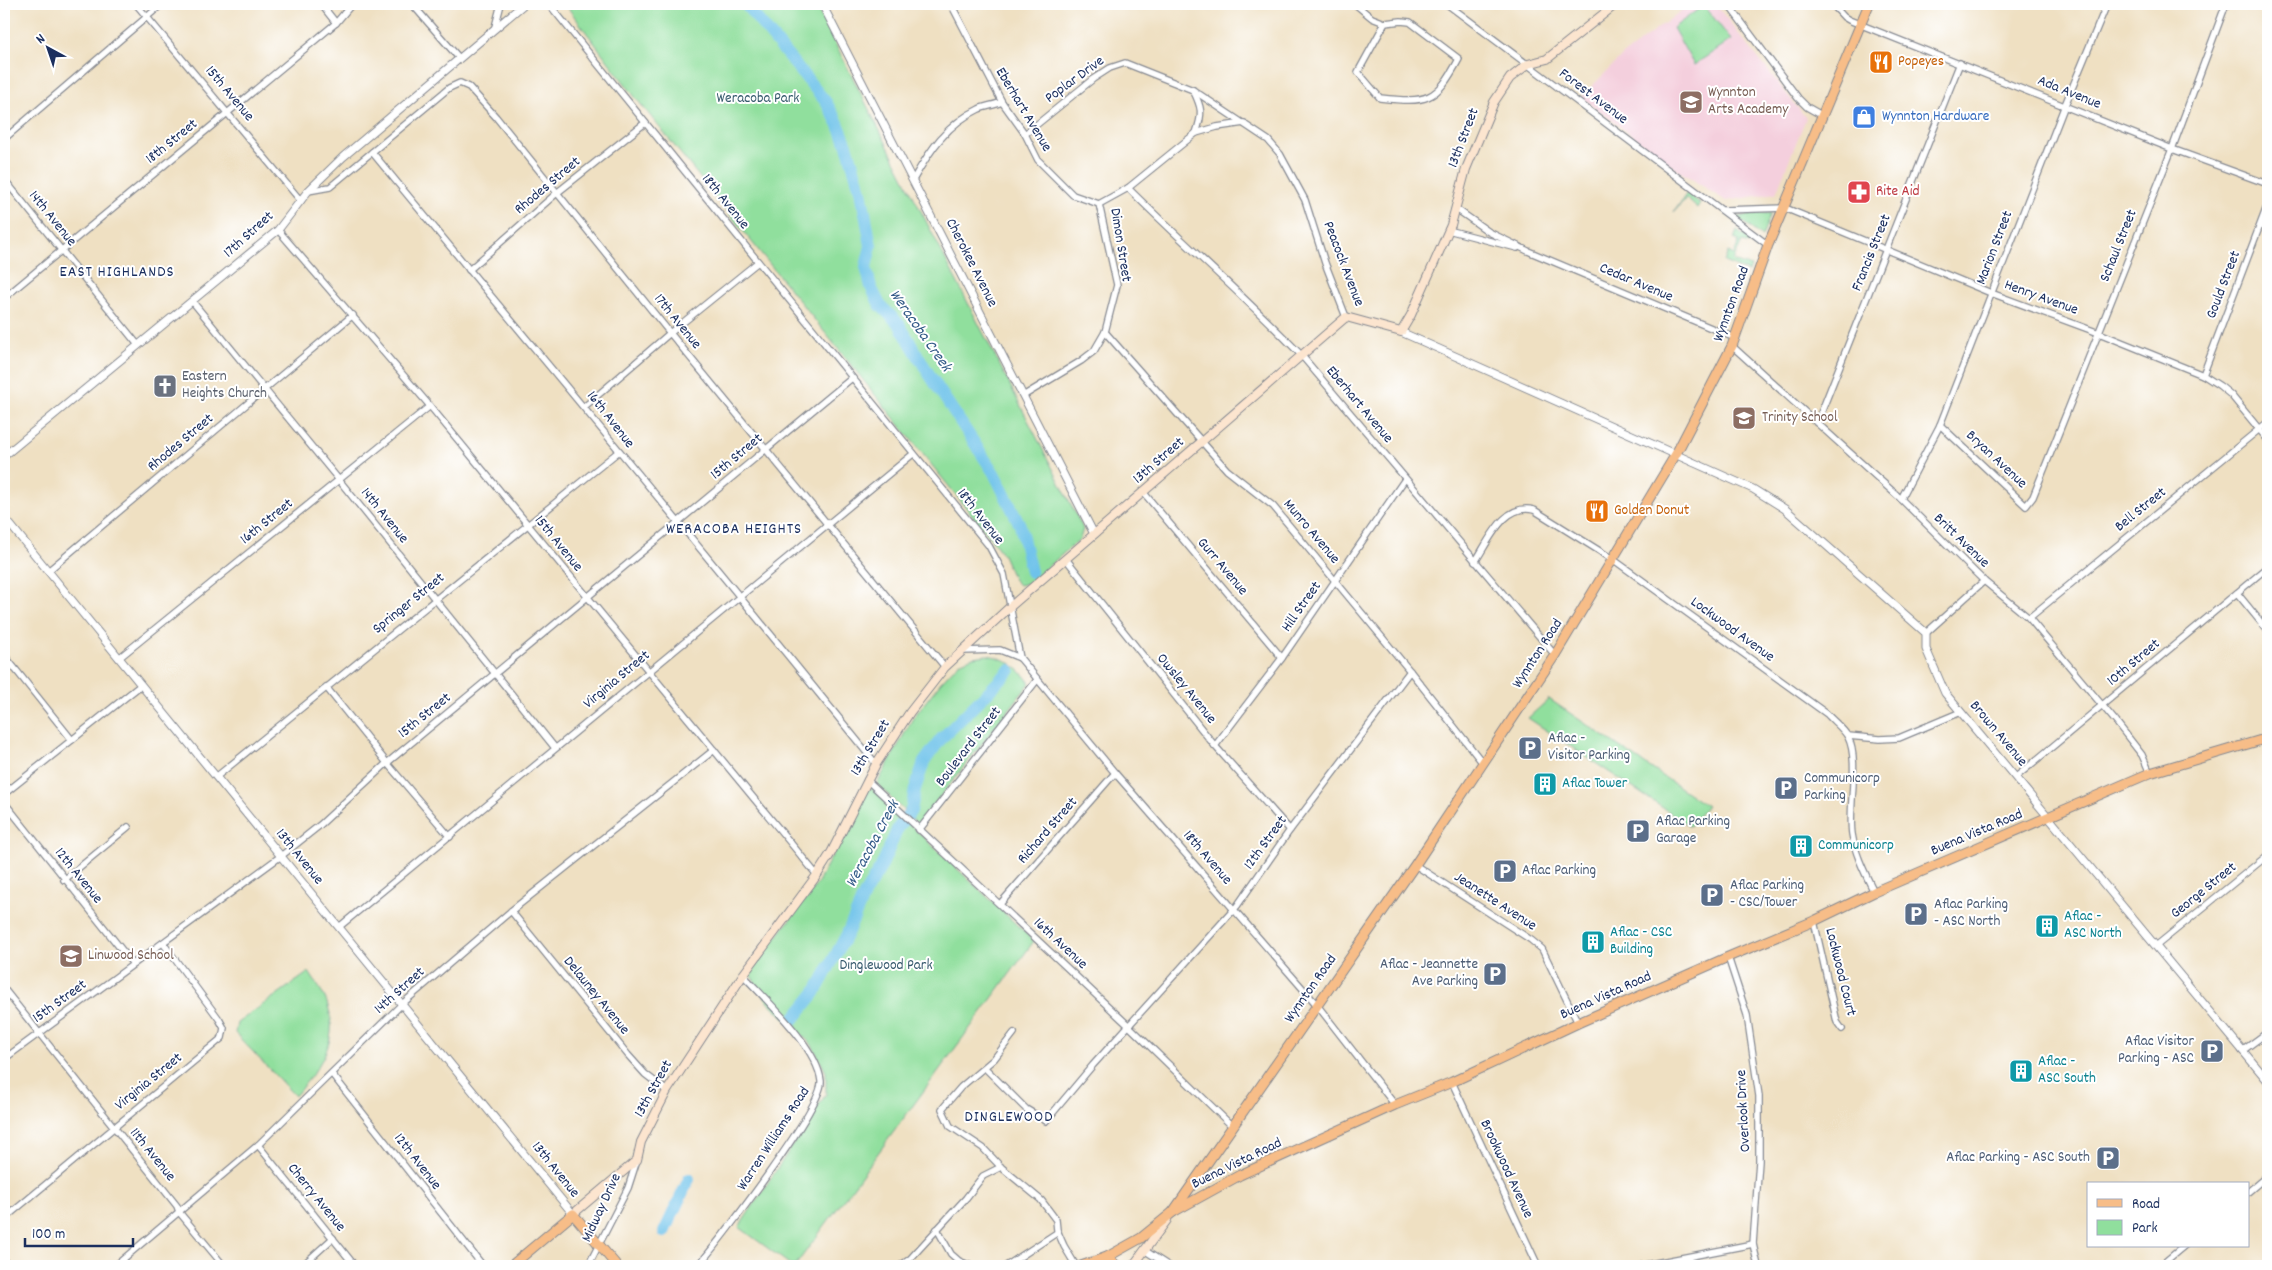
<svg xmlns="http://www.w3.org/2000/svg" width="2272" height="1270" viewBox="0 0 2272 1270" font-family="Dekko,sans-serif">
  <style>
    .built { fill: #f4cfdd }
    .green { fill: #90df9d; stroke: #56877e }
    .lines { fill: none; stroke-linecap: round; stroke-linejoin: round }
    .river { stroke: #6ec2ea; stroke-width: 12 }
    .minor-casing { stroke: #858890; stroke-width: 8 }
    .tertiary-casing { stroke: #858890; stroke-width: 9 }
    .secondary-casing { stroke: #858890; stroke-width: 10 }
    .primary-casing { stroke: #858890; stroke-width: 11 }
    .minor { stroke: #fff; stroke-width: 5.5 }
    .tertiary { stroke: #fff; stroke-width: 7 }
    .secondary { stroke: #fce5cf; stroke-width: 8 }
    .primary { stroke: #f7bd88; stroke-width: 9 }
    .labels { text-anchor: middle; dominant-baseline: central; stroke-width: 4; stroke-linejoin: round; paint-order: stroke }
    .food-label { font-size: 15px; fill: #c56008; stroke: #fff; text-anchor: start }
    .street-label { font-size: 15px; fill: #1b2f5e; stroke: #fff }
    .education-label { font-size: 15px; fill: #785e54; stroke: #fff; text-anchor: start }
    .park-label { font-size: 15px; fill: #385b6e; stroke: #fff }
    .shop-label { font-size: 15px; fill: #366cbe; stroke: #fff; text-anchor: start }
    .health-label { font-size: 15px; fill: #be3a42; stroke: #fff; text-anchor: start }
    .worship-label { font-size: 15px; fill: #5b616d; stroke: #fff; text-anchor: start }
    .service-label { font-size: 15px; fill: #4e5e75; stroke: #fff; text-anchor: start }
    .culture-label { font-size: 15px; fill: #0d838f; stroke: #fff; text-anchor: start }
    .neighbourhood-label { font-size: 16px; letter-spacing: 1px; fill: #1b2f5e; stroke: #fff }
    .water-label { font-size: 16px; font-style: italic; fill: #345b88; stroke: #fff }
  </style>
  <rect width="100%" height="100%" fill="#fff"/>
  <filter id="ink" filterUnits="userSpaceOnUse"><feTurbulence type="fractalNoise" baseFrequency=".02" numOctaves="2"/><feDisplacementMap in="SourceGraphic" scale="10" xChannelSelector="R" yChannelSelector="G"/><feConvolveMatrix kernelMatrix="1 2 1 2 8 2 1 2 1" color-interpolation-filters="sRGB"/></filter>
  <filter id="wash" filterUnits="userSpaceOnUse"><feTurbulence type="fractalNoise" baseFrequency=".0096" numOctaves="4" result="noise"/><feDisplacementMap in="SourceGraphic" scale="20" xChannelSelector="R" yChannelSelector="G"/><feGaussianBlur stdDeviation="1.12" result="paint"/><feColorMatrix in="noise" values="0 0 0 0 0 0 0 0 0 0 0 0 0 0 0 0 0 1.4 0 .05"/><feComposite in="paint" operator="in"/></filter>
  <g filter="url(#wash)">
    <rect width="100%" height="100%" fill="#efe0c2"/>
    <path class="built" d="M1690,4h25l91,114 -30,75 -50,8 -47,-30 -98,-74 42,-42z"/>
    <g class="green">
      <path d="M565,4h250l266,520 2,5 -3,10 -51,44 -10,2 -5,-5 -11,-25 -10,-14 -358,-444z"/>
      <path d="M1704,5l27,35 -37,25 -21,-37z"/>
      <path d="M1687,193l13,10 -3,5 -11,-10 -12,14z"/>
      <path d="M1760,213h11l-9,24 -25,-20z"/>
      <path d="M1737,231l13,9v4l-8,-2 -9,19 18,6 -2,5 -25,-10 4,-10 6,3 5,-14 -5,-2z"/>
      <path d="M987,655c20,3 31,12 43,28l-112,142 -41,-41 36,-66 28,-36 18,-19 14,-6z"/>
      <path d="M1549,699l158,107 -17,20 -162,-108z"/>
      <path d="M869,786l165,155 -239,325h-3l-53,-39 87,-133v-22l-14,-27 -43,-42 -20,-30 68,-89z"/>
      <path d="M309,972c6,10 16,22 19,34 12,37 -11,64 -33,90l-60,-63 2,-10z"/>
    </g>
    <g class="lines">
      <g class="river">
        <path d="M745,4l81,98 12,21 9,22 15,51 9,50 -5,21 5,20 9,18 19,19 30,50 65,99 26,52 11,47"/>
        <path d="M794,1019l21,-26 32,-59 18,-41 16,-26 17,-39 13,-17 4,-22 9,-27 17,-23 69,-69"/>
        <path d="M664,1232l25,-53"/>
      </g>
    </g>
  </g>
  <g filter="url(#ink)">
    <g class="lines">
      <g class="minor-casing">
        <g id="minor">
          <path d="M136,4l165,197"/>
          <path d="M321,4l15,19"/>
          <path d="M412,4l47,54"/>
          <path d="M549,4l440,542 15,28 16,84 95,115 202,232 78,100"/>
          <path d="M951,4l51,98 23,32 13,26 35,35 26,9"/>
          <path d="M1355,4l17,14 13,5"/>
          <path d="M1447,4l321,241"/>
          <path d="M1728,4l70,94 9,9 16,9"/>
          <path d="M1832,4l12,13 5,3 323,129 96,35"/>
          <path d="M1401,21l9,1 49,37c-23,43 -32,44 -79,39l-22,-26 27,-49z"/>
          <path d="M495,27l6,-23"/>
          <path d="M1193,90c9,18 10,23 3,43"/>
          <path d="M1025,134l68,-55 17,-11 15,-5 68,27 75,50 12,14 25,46 20,63 21,54"/>
          <path d="M4,139l158,-135"/>
          <path d="M372,152c168,204 338,406 504,612"/>
          <path d="M4,179l134,166"/>
          <path d="M913,180c17,-30 34,-56 66,-71 7,-3 16,-4 23,-7"/>
          <path d="M1128,188c57,57 118,109 174,168l253,299"/>
          <path d="M308,191l22,-4 119,-99 11,-5 9,4 27,30 174,216 275,334"/>
          <path d="M1099,204l29,-16 68,-55 21,-6 27,-4"/>
          <path d="M1455,208l34,24 39,19 207,87"/>
          <path d="M1724,210l61,-2 206,85 108,40 104,42 17,11 11,9 37,45"/>
          <path d="M278,230l152,176 387,469"/>
          <path d="M1448,230l69,18"/>
          <path d="M469,270l89,-78 87,-69"/>
          <path d="M4,298l332,-275 16,-19"/>
          <path d="M192,301l147,179 216,268"/>
          <path d="M1105,332l122,138 46,36 137,165 72,91"/>
          <path d="M1732,346l169,153 83,82 45,37 88,105 25,32 8,18"/>
          <path d="M2203,375l65,-171"/>
          <path d="M1023,396l58,-35 13,-10 11,-19 12,-47 -18,-81"/>
          <path d="M584,407l86,-74 88,-71"/>
          <path d="M1817,423l143,-360"/>
          <path d="M1940,425l86,81 7,-9 139,-348 54,-145"/>
          <path d="M1144,493l138,165"/>
          <path d="M1901,499l39,-74 125,-320 42,-101"/>
          <path d="M1066,559l149,187 75,84"/>
          <path d="M1475,562c14,-21 29,-60 59,-52l80,50 213,154c6,7 17,15 21,23 12,24 0,69 4,97 3,20 13,39 22,58"/>
          <path d="M48,571l305,-256"/>
          <path d="M2237,593l31,38"/>
          <path d="M2029,618l239,-196"/>
          <path d="M1926,633l58,-52"/>
          <path d="M962,651l38,-1 20,8"/>
          <path d="M4,655l68,85"/>
          <path d="M119,658l311,-252"/>
          <path d="M326,687l61,76 63,74"/>
          <path d="M1848,736l32,3 19,-1 62,-26"/>
          <path d="M1215,746l67,-88 123,-179"/>
          <path d="M216,777l402,-325"/>
          <path d="M2016,777l252,-210"/>
          <path d="M867,780l261,245 105,102"/>
          <path d="M4,794l137,-109"/>
          <path d="M4,802l129,162"/>
          <path d="M919,830l118,-150"/>
          <path d="M1415,865l116,75 11,9 36,74"/>
          <path d="M64,880l64,-53"/>
          <path d="M1000,904l115,-131"/>
          <path d="M511,911l117,144 17,19 22,17"/>
          <path d="M1814,921l23,101 5,7"/>
          <path d="M339,927l574,-473"/>
          <path d="M2156,946l112,-91"/>
          <path d="M1728,957l19,58 12,81v65l-6,83 5,22"/>
          <path d="M4,989l173,217 2,6 45,54"/>
          <path d="M1014,1033l-20,26 -33,28 -19,22 8,17 33,22 18,19 40,33 15,20 1,10 7,16 12,20"/>
          <path d="M2242,1051l26,-19"/>
          <path d="M4,1059l277,-203 39,-31 67,-62 465,-385"/>
          <path d="M985,1068l41,41 20,12 47,-56 144,-159 53,-76 120,-159"/>
          <path d="M332,1074l151,192"/>
          <path d="M1452,1082l86,184"/>
          <path d="M258,1145l97,121"/>
          <path d="M2248,1192l20,-17"/>
          <path d="M4,1219l218,-181 2,-10 -5,-9 -56,-76"/>
          <path d="M937,1229l14,25 8,7 12,5"/>
          <path d="M1144,1250l25,16"/>
          <path d="M4,1261l4,5"/>
          <path d="M115,1266l143,-121 144,-141 109,-93 203,-161"/>
          <path d="M302,1266l31,-28"/>
          <path d="M588,1266l40,-78 9,-28"/>
          <path d="M698,1266c21,-25 126,-160 123,-185 -4,-34 -55,-81 -78,-106"/>
          <path d="M900,1266l10,-7 56,-61 17,-22 18,-9"/>
          <path d="M1006,1266l52,-34"/>
          <path d="M1640,1266l113,-22"/>
          <path d="M2160,1266l24,-20"/>
        </g>
      </g>
      <g class="tertiary-casing">
        <g id="tertiary">
          <path d="M822,4l272,530"/>
          <path d="M1401,332l352,157 32,20 141,124v16l19,44 323,388"/>
          <path d="M4,456l274,-226 30,-39 35,-34 181,-153"/>
          <path d="M4,517l569,697"/>
        </g>
      </g>
      <g class="secondary-casing">
        <g id="secondary">
          <path d="M573,1214l64,-54 4,-18 26,-51 76,-116 74,-100 14,-22 45,-89 34,-52 35,-45 66,-61 335,-289 55,15 10,-17 40,-90 15,-56 28,-67 16,-24 18,-14 19,-5 69,-55"/>
          <path d="M1133,1266l34,-46"/>
        </g>
      </g>
      <g class="primary-casing">
        <g id="primary">
          <path d="M1173,1212l242,-347 140,-210 121,-201 56,-108 36,-101 101,-241"/>
          <path d="M1107,1257l10,9"/>
          <path d="M511,1266l62,-52 44,52"/>
          <path d="M1081,1266l26,-9 34,-19 32,-26 67,-37 155,-70 57,-23 126,-59 150,-66 86,-36 60,-29 276,-119 118,-35"/>
        </g>
      </g>
      <use href="#minor" class="minor"/>
      <use href="#tertiary" class="tertiary"/>
      <use href="#secondary" class="secondary"/>
      <use href="#primary" class="primary"/>
    </g>
  </g>
  <defs>
    <g id="restaurant-square" transform="scale(1.25)"><rect x="-9" y="-9" width="18" height="18" rx="4" fill="#e8710a" stroke="#fff"/><path d="M-5-6h1v4h1v-4h1v4h1v-4h1v5L-1.5 .5V6h-2V.5L-5-1ZM5-6V6H3V1.5H1.5Q1.5-4 5-6Z" fill="#fff"/></g>
    <g id="school-square" transform="scale(1.25)"><rect x="-9" y="-9" width="18" height="18" rx="4" fill="#8d6e63" stroke="#fff"/><path d="M0-5L7-2L0 1L-7-2ZM-4 1L0 2.5L4 1V4Q0 6-4 4Z" fill="#fff"/></g>
    <g id="shop-square" transform="scale(1.25)"><rect x="-9" y="-9" width="18" height="18" rx="4" fill="#3f7fe0" stroke="#fff"/><path d="M-5-2.5h2.3a2.7 3.5 0 0 1 5.4 0H5L5.5 6h-11ZM-1.5-2.5h3a1.5 2.3 0 0 0-3 0Z" fill="#fff"/></g>
    <g id="pharmacy-square" transform="scale(1.25)"><rect x="-9" y="-9" width="18" height="18" rx="4" fill="#e0444e" stroke="#fff"/><path d="M-2-6h4v4h4v4h-4v4h-4v-4h-4v-4h4Z" fill="#fff"/></g>
    <g id="church-square" transform="scale(1.25)"><rect x="-9" y="-9" width="18" height="18" rx="4" fill="#6b7280" stroke="#fff"/><path d="M-1.2-6h2.4v3.5h3.3v2.4h-3.3V6h-2.4V-.1h-3.3v-2.4h3.3Z" fill="#fff"/></g>
    <g id="parking-square" transform="scale(1.25)"><rect x="-9" y="-9" width="18" height="18" rx="4" fill="#5c6f8a" stroke="#fff"/><path d="M-3.5-5.5H1a3.5 3.5 0 0 1 0 7H-1V5.5H-3.5ZM-1-3.4V-.6H.8a1.4 1.4 0 0 0 0-2.8Z" fill="#fff"/></g>
    <g id="building-square" transform="scale(1.25)"><rect x="-9" y="-9" width="18" height="18" rx="4" fill="#0f9aa8" stroke="#fff"/><path d="M-4-6H4V6H1V3H-1V6H-4ZM-2.5-4.3h1.7v1.8h-1.7ZM.8-4.3h1.7v1.8H.8ZM-2.5-1h1.7V.8h-1.7ZM.8-1h1.7V.8H.8Z" fill="#fff"/></g>
  </defs>
  <g fill-rule="evenodd">
    <use href="#restaurant-square" x="1881" y="62"/>
    <use href="#school-square" x="1691" y="102"/>
    <use href="#shop-square" x="1864" y="117"/>
    <use href="#pharmacy-square" x="1859" y="192"/>
    <use href="#church-square" x="165" y="386"/>
    <use href="#school-square" x="1744" y="418"/>
    <use href="#restaurant-square" x="1597" y="511"/>
    <use href="#parking-square" x="1530" y="748"/>
    <use href="#building-square" x="1545" y="784"/>
    <use href="#parking-square" x="1786" y="788"/>
    <use href="#parking-square" x="1638" y="831"/>
    <use href="#building-square" x="1801" y="846"/>
    <use href="#parking-square" x="1505" y="871"/>
    <use href="#parking-square" x="1712" y="895"/>
    <use href="#parking-square" x="1916" y="914"/>
    <use href="#building-square" x="2047" y="926"/>
    <use href="#building-square" x="1593" y="942"/>
    <use href="#school-square" x="71" y="956"/>
    <use href="#parking-square" x="1495" y="974"/>
    <use href="#parking-square" x="2212" y="1051"/>
    <use href="#building-square" x="2021" y="1071"/>
    <use href="#parking-square" x="2108" y="1158"/>
  </g>
  <g class="labels">
    <g class="food-label">
      <text x="1898" y="62">Popeyes</text>
      <text x="1614" y="511">Golden Donut</text>
    </g>
    <g class="street-label">
      <text transform="translate(1075 80) rotate(-36)">Poplar Drive</text>
      <text transform="translate(2069 93) rotate(22)">Ada Avenue</text>
      <text transform="translate(229 94) rotate(50)">15th Avenue</text>
      <text transform="translate(1593 97) rotate(37)">Forest Avenue</text>
      <text transform="translate(1023 110) rotate(59)">Eberhart Avenue</text>
      <text transform="translate(1464 138) rotate(-69)">13th Street</text>
      <text transform="translate(172 142) rotate(-39)">18th Street</text>
      <text transform="translate(548 186) rotate(-40)">Rhodes Street</text>
      <text transform="translate(725 202) rotate(51)">18th Avenue</text>
      <text transform="translate(52 219) rotate(51)">14th Avenue</text>
      <text transform="translate(249 235) rotate(-42)">17th Street</text>
      <text transform="translate(1120 245) rotate(81)">Dimon Street</text>
      <text transform="translate(2119 246) rotate(-68)">Schaul Street</text>
      <text transform="translate(1995 248) rotate(-69)">Marion Street</text>
      <text transform="translate(1872 253) rotate(-68)">Francis Street</text>
      <text transform="translate(971 263) rotate(63)">Cherokee Avenue</text>
      <text transform="translate(1343 264) rotate(69)">Peacock Avenue</text>
      <text transform="translate(1636 283) rotate(23)">Cedar Avenue</text>
      <text transform="translate(2224 285) rotate(-69)">Gould Street</text>
      <text transform="translate(2041 298) rotate(20)">Henry Avenue</text>
      <text transform="translate(1732 304) rotate(-70)">Wynnton Road</text>
      <text transform="translate(677 322) rotate(51)">17th Avenue</text>
      <text transform="translate(1359 405) rotate(50)">Eberhart Avenue</text>
      <text transform="translate(610 420) rotate(52)">16th Avenue</text>
      <text transform="translate(181 443) rotate(-40)">Rhodes Street</text>
      <text transform="translate(737 457) rotate(-40)">15th Street</text>
      <text transform="translate(1996 460) rotate(43)">Bryan Avenue</text>
      <text transform="translate(1159 461) rotate(-41)">13th Street</text>
      <text transform="translate(2141 510) rotate(-39)">Bell Street</text>
      <text transform="translate(384 516) rotate(51)">14th Avenue</text>
      <text transform="translate(980 517) rotate(52)">18th Avenue</text>
      <text transform="translate(267 522) rotate(-39)">16th Street</text>
      <text transform="translate(1311 532) rotate(50)">Munro Avenue</text>
      <text transform="translate(1961 541) rotate(44)">Britt Avenue</text>
      <text transform="translate(558 544) rotate(51)">15th Avenue</text>
      <text transform="translate(1222 567) rotate(50)">Gurr Avenue</text>
      <text transform="translate(409 604) rotate(-39)">Springer Street</text>
      <text transform="translate(1302 607) rotate(-55)">Hill Street</text>
      <text transform="translate(1732 630) rotate(36)">Lockwood Avenue</text>
      <text transform="translate(1538 654) rotate(-57)">Wynnton Road</text>
      <text transform="translate(2134 663) rotate(-40)">10th Street</text>
      <text transform="translate(617 680) rotate(-40)">Virginia Street</text>
      <text transform="translate(1186 689) rotate(51)">Owsley Avenue</text>
      <text transform="translate(425 716) rotate(-39)">15th Street</text>
      <text transform="translate(1998 734) rotate(50)">Brown Avenue</text>
      <text transform="translate(969 747) rotate(-52)">Boulevard Street</text>
      <text transform="translate(871 748) rotate(-59)">13th Street</text>
      <text transform="translate(1048 831) rotate(-49)">Richard Street</text>
      <text transform="translate(1977 833) rotate(-23)">Buena Vista Road</text>
      <text transform="translate(1266 843) rotate(-54)">12th Street</text>
      <text transform="translate(299 857) rotate(51)">13th Avenue</text>
      <text transform="translate(1207 858) rotate(49)">18th Avenue</text>
      <text transform="translate(78 876) rotate(51)">12th Avenue</text>
      <text transform="translate(2204 891) rotate(-39)">George Street</text>
      <text transform="translate(1495 902) rotate(33)">Jeanette Avenue</text>
      <text transform="translate(1060 944) rotate(43)">16th Avenue</text>
      <text transform="translate(1840 972) rotate(76)">Lockwood Court</text>
      <text transform="translate(1311 989) rotate(-55)">Wynnton Road</text>
      <text transform="translate(400 991) rotate(-42)">14th Street</text>
      <text transform="translate(596 996) rotate(51)">Delauney Avenue</text>
      <text transform="translate(1606 996) rotate(-24)">Buena Vista Road</text>
      <text transform="translate(60 1002) rotate(-36)">15th Street</text>
      <text transform="translate(149 1082) rotate(-39)">Virginia Street</text>
      <text transform="translate(654 1089) rotate(-61)">13th Street</text>
      <text transform="translate(1744 1111) rotate(-93)">Overlook Drive</text>
      <text transform="translate(774 1139) rotate(-57)">Warren Williams Road</text>
      <text transform="translate(152 1155) rotate(51)">11th Avenue</text>
      <text transform="translate(417 1162) rotate(52)">12th Avenue</text>
      <text transform="translate(1237 1164) rotate(-26)">Buena Vista Road</text>
      <text transform="translate(1506 1169) rotate(65)">Brookwood Avenue</text>
      <text transform="translate(555 1170) rotate(51)">13th Avenue</text>
      <text transform="translate(316 1198) rotate(51)">Cherry Avenue</text>
      <text transform="translate(602 1208) rotate(-65)">Midway Drive</text>
    </g>
    <g class="education-label">
      <text x="1708" y="93">Wynnton<tspan x="1708" dy="17">Arts Academy</tspan></text>
      <text x="1762" y="418">Trinity School</text>
      <text x="88" y="956">Linwood School</text>
    </g>
    <g class="park-label">
      <text x="758" y="99">Weracoba Park</text>
      <text x="886" y="966">Dinglewood Park</text>
    </g>
    <g class="shop-label">
      <text x="1882" y="117">Wynnton Hardware</text>
    </g>
    <g class="health-label">
      <text x="1876" y="192">Rite Aid</text>
    </g>
    <g class="worship-label">
      <text x="182" y="377">Eastern<tspan x="182" dy="17">Heights Church</tspan></text>
    </g>
    <g class="service-label">
      <text x="1548" y="739">Aflac -<tspan x="1548" dy="17">Visitor Parking</tspan></text>
      <text x="1804" y="779">Communicorp<tspan x="1804" dy="17">Parking</tspan></text>
      <text x="1656" y="822">Aflac Parking<tspan x="1656" dy="17">Garage</tspan></text>
      <text x="1522" y="871">Aflac Parking</text>
      <text x="1730" y="886">Aflac Parking<tspan x="1730" dy="17">- CSC/Tower</tspan></text>
      <text x="1934" y="905">Aflac Parking<tspan x="1934" dy="17">- ASC North</tspan></text>
      <text x="1478" y="965" text-anchor="end">Aflac - Jeannette<tspan x="1478" dy="17">Ave Parking</tspan></text>
      <text x="2194" y="1042" text-anchor="end">Aflac Visitor<tspan x="2194" dy="17">Parking - ASC</tspan></text>
      <text x="2090" y="1158" text-anchor="end">Aflac Parking - ASC South</text>
    </g>
    <g class="culture-label">
      <text x="1562" y="784">Aflac Tower</text>
      <text x="1818" y="846">Communicorp</text>
      <text x="2064" y="917">Aflac -<tspan x="2064" dy="17">ASC North</tspan></text>
      <text x="1610" y="933">Aflac - CSC<tspan x="1610" dy="17">Building</tspan></text>
      <text x="2038" y="1062">Aflac -<tspan x="2038" dy="17">ASC South</tspan></text>
    </g>
    <g class="neighbourhood-label">
      <text x="117" y="272">EAST HIGHLANDS</text>
      <text x="734" y="529">WERACOBA HEIGHTS</text>
      <text x="1009" y="1117">DINGLEWOOD</text>
    </g>
    <g class="water-label">
      <text transform="translate(920 331) rotate(55)">Weracoba Creek</text>
      <text transform="translate(873 844) rotate(-62)">Weracoba Creek</text>
    </g>
  </g>
  <rect width="2272" height="1270" fill="none" stroke="#fff" stroke-width="20"/>
  <rect x="2087" y="1182" width="162" height="65" fill="#ffffff" stroke="#a4acbf"/>
  <rect x="2097" y="1199" width="25" height="8" fill="#f7bd88" stroke="#a4acbf"/>
  <text x="2132" y="1208" font-size="15" fill="#1b2f5e">Road</text>
  <rect x="2097" y="1220" width="25" height="15" fill="#90df9d" stroke="#a4acbf"/>
  <text x="2132" y="1232" font-size="15" fill="#1b2f5e">Park</text>
  <g transform="translate(48 48) rotate(320)" stroke="#ffffff" stroke-width="4" paint-order="stroke">
  <path d="M0-4L9 19L0 12L-9 19Z" fill="#1b2f5e"/>
  <text y="-8" font-size="14" font-weight="bold" text-anchor="middle" fill="#1b2f5e">N</text>
  </g>
  <path d="M25 1238v8h108v-8" fill="none" stroke="#1b2f5e" stroke-width="2.5"/>
  <text x="32" y="1238" font-size="15" fill="#1b2f5e" stroke="#ffffff" stroke-width="4" paint-order="stroke">100 m</text>
</svg>
